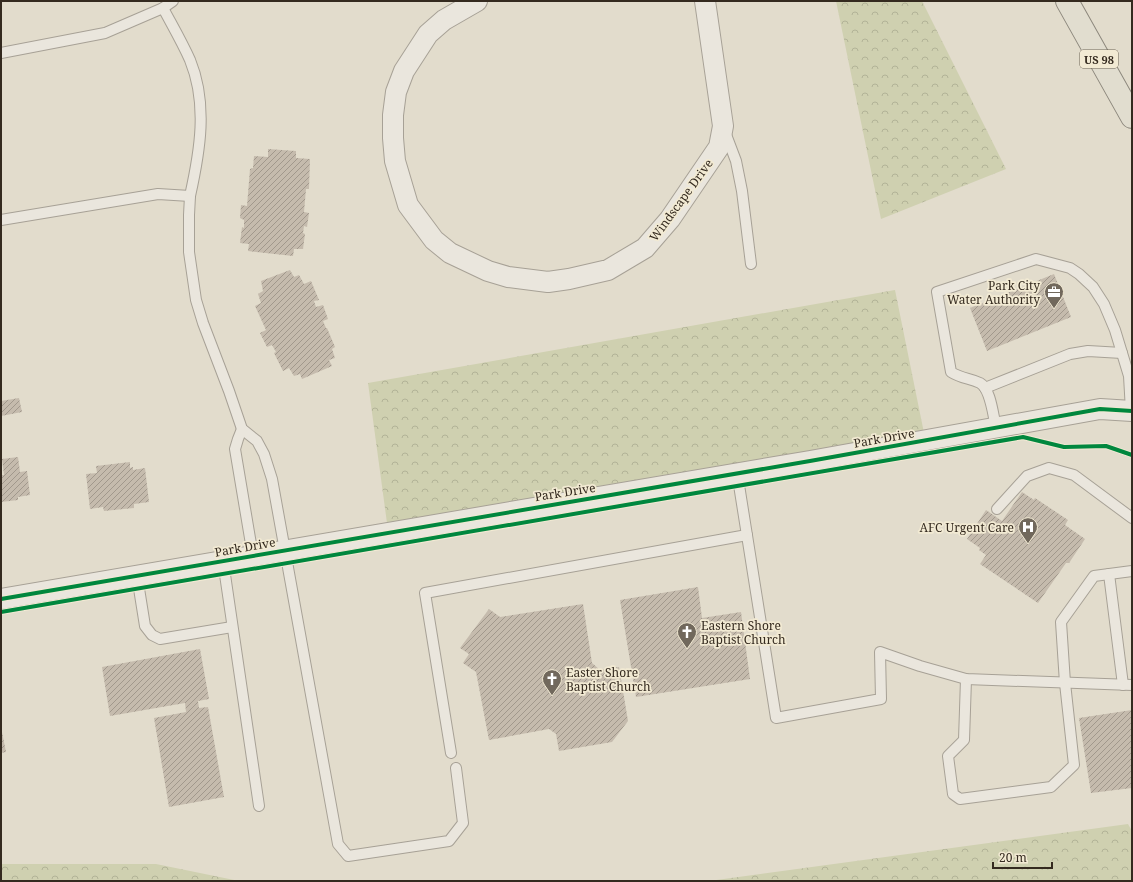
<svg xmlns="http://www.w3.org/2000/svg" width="1133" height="882" viewBox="0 0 1133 882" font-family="'Noto Serif',serif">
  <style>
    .forest { fill: url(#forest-crowns) }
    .building { fill: url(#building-hatch) }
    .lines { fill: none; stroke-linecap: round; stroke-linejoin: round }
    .lane-casing { stroke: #a7a196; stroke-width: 12 }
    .street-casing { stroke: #a7a196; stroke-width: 22 }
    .primary-casing { stroke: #8c877c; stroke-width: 24 }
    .path { stroke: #c2bdb4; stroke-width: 2.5; stroke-dasharray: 3 2; stroke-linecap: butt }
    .lane { stroke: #eae6dd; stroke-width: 10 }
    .street { stroke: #eae6dd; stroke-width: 20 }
    .primary { stroke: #e1ddcf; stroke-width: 22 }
    .cycleway-casing { stroke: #f2ead3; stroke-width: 6 }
    .cycleway { stroke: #00873e; stroke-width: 4 }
    .labels { text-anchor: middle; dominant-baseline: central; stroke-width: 3.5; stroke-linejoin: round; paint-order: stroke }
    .shield { fill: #f2ead3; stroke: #6d6455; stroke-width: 1 }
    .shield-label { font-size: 11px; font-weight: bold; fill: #342a1f }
    .street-label { font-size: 12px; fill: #342a1f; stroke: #f2ead3 }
    .poi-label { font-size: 12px; fill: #342a1f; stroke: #f2ead3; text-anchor: end }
  </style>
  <defs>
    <pattern id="forest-crowns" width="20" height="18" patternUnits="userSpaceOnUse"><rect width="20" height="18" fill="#cfd0b0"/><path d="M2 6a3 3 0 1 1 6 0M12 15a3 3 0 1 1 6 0" fill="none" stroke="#b2b397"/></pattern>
    <pattern id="building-hatch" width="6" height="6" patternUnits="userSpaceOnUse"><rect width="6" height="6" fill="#c5bbad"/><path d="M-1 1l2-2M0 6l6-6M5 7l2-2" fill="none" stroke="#a1988c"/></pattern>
  </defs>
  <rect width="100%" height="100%" fill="#e2dccc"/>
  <g class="forest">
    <path d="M836,1h86l84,168 -125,50z"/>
    <path d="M895,290l29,143 -537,90 -19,-140z"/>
    <path d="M1128,824l4,7v50h-423z"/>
    <path d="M1,864h155l83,17h-238z"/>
  </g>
  <g class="building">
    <path d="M268,149l28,2v7l14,1 -1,30h-3l-2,23 5,1 -2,14 -3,-1 -1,7 2,1 -2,15h-9l-1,7 -45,-5 1,-7 -9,-1 2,-16 2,1v-8l-4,-2 1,-13 6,1 3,-37 3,-1 1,-12 14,1z"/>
    <path d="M290,270l4,7 5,-2 5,9 7,-3 8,19 -5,1 2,6 7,-2 5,14 -5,2 3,7h1l8,19 -3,2 3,9 -6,2 3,6 -30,13 -2,-5 -6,2 -5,-8 -6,3 -9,-18 2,-1 -4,-7 -5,2 -7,-14 6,-3 -11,-24 6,-3 -3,-9 5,-3 -2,-10z"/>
    <path d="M1054,274l17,43 -84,34 -17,-43z"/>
    <path d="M19,398l3,14 -21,4v-15z"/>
    <path d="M18,457l2,15 7,-1 3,24 -12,2v3l-17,2v-27h3l-2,-16z"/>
    <path d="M130,462v6l3,-1v3l12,-2 4,34 -15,2v4l-30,3 -1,-4 -13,2 -4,-35 11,-1 -1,-7z"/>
    <path d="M1022,492l12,8 1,-2 33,22 -3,5 20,14 -16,24h-3l-28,40 -58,-39 6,-9 -7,-5 1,-2 -13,-9 19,-29 16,11z"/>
    <path d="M698,587l4,31 39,-6 9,67 -114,18 -16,-97z"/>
    <path d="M583,604l9,59 8,7 19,-3 9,54 -16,21 -53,9 -3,-17 -7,-5 -60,11 -13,-68 -13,-9 6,-9 -9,-6 29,-39 11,8z"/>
    <path d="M200,649l9,50 -11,2 1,7 9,-1 16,90 -55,10 -15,-89 32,-6 -1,-9 -75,13 -8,-49z"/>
    <path d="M1132,710v78l-41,5 -12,-75z"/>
    <path d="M1,727l5,25 -5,1z"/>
  </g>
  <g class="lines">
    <g class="lane-casing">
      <g id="lane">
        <path d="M1,53l104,-20 58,-25 10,-7"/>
        <path d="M725,132l11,29 6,30 9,73"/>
        <path d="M190,196l-1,19v37l7,48 7,23 26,68 13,38 15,12 7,13 8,25 66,365 10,12 101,-15 14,-18 -7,-55"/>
        <path d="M1,220l157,-26 32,2c10,-45 18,-92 0,-136 -8,-18 -18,-35 -27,-52"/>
        <path d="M985,388l85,-34 18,-3 34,2"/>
        <path d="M996,427c-3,-11 -5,-38 -16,-44 -10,-5 -18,-4 -29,-11l-14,-80 99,-33 34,9 9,6 14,13 11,17 11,26 14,46 2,35"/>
        <path d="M242,429l-4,10 -3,10 18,107"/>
        <path d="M739,473v12l37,233 105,-19 -1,-47 40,14 46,13 166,6"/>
        <path d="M997,509l30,-33 22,-8 25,7 58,43"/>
        <path d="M223,561l36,245"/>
        <path d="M1109,574l14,111"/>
        <path d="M137,576l8,50 7,9 8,4 72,-12"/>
        <path d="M966,679l-2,61 -16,16 5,38 7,5 91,-12 23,-22 -9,-82 -4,-61 33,-46 38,-5"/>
        <path d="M451,753l-26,-160 322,-58"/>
      </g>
    </g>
    <g class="street-casing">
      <g id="street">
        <path d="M477,1l-33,19 -16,14 -24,37 -8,21 -3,23v23l2,23 13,44 26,35 16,13 38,18 20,6 40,5 21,-3 39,-9 37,-22 25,-29 49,-72 4,-21 -18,-125"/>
        <path d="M1,599l809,-138 290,-52 32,2"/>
      </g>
    </g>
    <g class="primary-casing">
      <path id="primary" d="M1067,1l65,116"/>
    </g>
    <path class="path" d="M1040,441l24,6 42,-1 26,9"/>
    <use href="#lane" class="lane"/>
    <use href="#street" class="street"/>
    <use href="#primary" class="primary"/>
    <g class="cycleway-casing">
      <g id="cycleway">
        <path d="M1,599l809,-138 290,-52 32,2"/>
        <path d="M1,612l1022,-175 41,10 42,-1 26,9"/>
      </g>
    </g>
    <use href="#cycleway" class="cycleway"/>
  </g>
  <defs>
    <g id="office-pin" transform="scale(1)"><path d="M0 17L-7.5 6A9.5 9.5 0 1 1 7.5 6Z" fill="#71685c" stroke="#f2ead3"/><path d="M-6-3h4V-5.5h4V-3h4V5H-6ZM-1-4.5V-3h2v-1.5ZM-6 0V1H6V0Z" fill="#fff"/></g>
    <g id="hospital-pin" transform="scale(1)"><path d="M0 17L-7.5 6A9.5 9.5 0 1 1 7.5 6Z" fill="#71685c" stroke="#f2ead3"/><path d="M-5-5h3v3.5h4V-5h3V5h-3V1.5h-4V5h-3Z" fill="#fff"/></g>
    <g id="church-pin" transform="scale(1)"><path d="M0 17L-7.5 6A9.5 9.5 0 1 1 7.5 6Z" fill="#71685c" stroke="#f2ead3"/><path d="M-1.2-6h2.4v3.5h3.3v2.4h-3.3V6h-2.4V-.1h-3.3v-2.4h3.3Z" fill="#fff"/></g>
  </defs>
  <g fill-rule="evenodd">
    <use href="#office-pin" x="1054" y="292"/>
    <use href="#hospital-pin" x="1028" y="527"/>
    <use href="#church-pin" x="687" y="632"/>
    <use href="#church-pin" x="552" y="679"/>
  </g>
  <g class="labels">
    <rect class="shield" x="1080" y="50" width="38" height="18" rx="3"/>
    <g class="shield-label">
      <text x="1099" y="59">US 98</text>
    </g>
    <g class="street-label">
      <text transform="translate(681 200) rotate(-54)">Windscape Drive</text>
      <text transform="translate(884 438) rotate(-10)">Park Drive</text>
      <text transform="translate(565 492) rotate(-9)">Park Drive</text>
      <text transform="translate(245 547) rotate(-10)">Park Drive</text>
    </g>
    <g class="poi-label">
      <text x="1040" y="285">Park City<tspan x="1040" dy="14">Water Authority</tspan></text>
      <text x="1014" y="527">AFC Urgent Care</text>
      <text x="701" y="625" text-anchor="start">Eastern Shore<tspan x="701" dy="14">Baptist Church</tspan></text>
      <text x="566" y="672" text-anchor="start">Easter Shore<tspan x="566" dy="14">Baptist Church</tspan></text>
    </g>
  </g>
  <rect width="1133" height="882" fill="none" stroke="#342a1f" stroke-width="4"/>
  <path d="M993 862v6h59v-6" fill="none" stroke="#342a1f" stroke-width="2"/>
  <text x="999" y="862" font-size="12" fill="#342a1f" stroke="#f2ead3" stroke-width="3" paint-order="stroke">20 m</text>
</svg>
